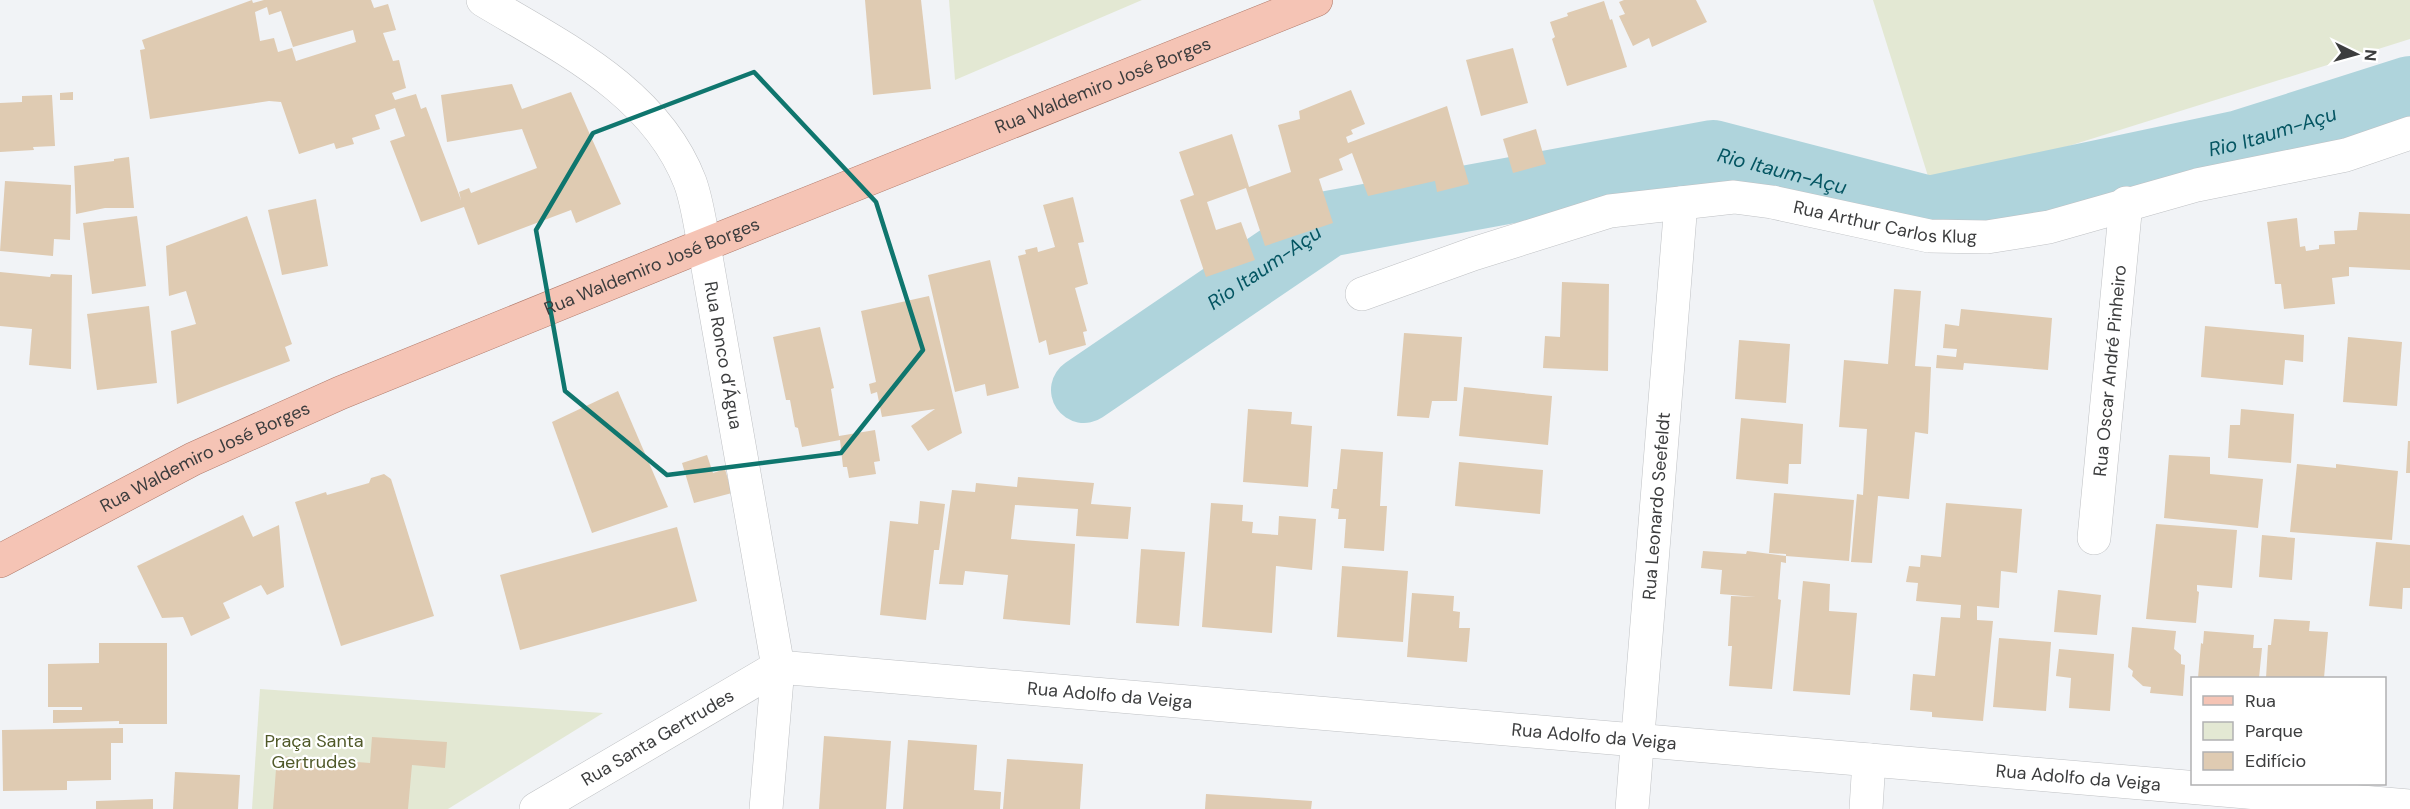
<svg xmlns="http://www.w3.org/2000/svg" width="2410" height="809" viewBox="0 0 2410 809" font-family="'DM Sans',sans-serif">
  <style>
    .green { fill: #e3e8d3 }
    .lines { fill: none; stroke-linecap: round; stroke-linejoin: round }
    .river { stroke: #afd4dc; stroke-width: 66 }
    .building { fill: #dfcbb2; fill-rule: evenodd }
    .minor-casing { stroke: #bfc1c4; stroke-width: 34 }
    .major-casing { stroke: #b07b6c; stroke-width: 34 }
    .minor { stroke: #fff; stroke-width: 33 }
    .major { stroke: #f5c4b5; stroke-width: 33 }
    .marked { fill: none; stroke: #0f766e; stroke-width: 4.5; stroke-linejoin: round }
    .labels { text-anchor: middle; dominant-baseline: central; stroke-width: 4.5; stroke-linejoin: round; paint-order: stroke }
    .street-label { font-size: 18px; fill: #3c3d3e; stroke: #fff }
    .park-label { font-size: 18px; fill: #505929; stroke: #fff }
    .water-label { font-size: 20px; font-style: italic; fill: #045562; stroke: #fff }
  </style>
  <rect width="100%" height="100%" fill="#f1f3f6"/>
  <g class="green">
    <path d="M949,0h193l-187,80z"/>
    <path d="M1873,0h537v39l-478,150z"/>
    <path d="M260,689l343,24 -155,96h-196z"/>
  </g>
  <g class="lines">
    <path class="river" id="s1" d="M1084,390l244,-166 385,-71 216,56 311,-66 170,-54"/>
  </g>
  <g class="building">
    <path d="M252,0l1,3 11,-3h107l3,8 14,-4 8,26 -13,3 10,28 6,-1 7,28 -14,5 3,7 21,-6 5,15 5,-2 35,93 -2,-8 10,-4 2,5 66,-25 -15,-39 -75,13 -6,-47 71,-11 10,25 49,-17 50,112 -45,19 -5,-13 -93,35 -14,-38 -43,15 -31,-81 15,-5 -10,-28 -20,7 5,14 -28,9 2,6 -18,5 -2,-6 -35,11 -18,-52 -12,-1 -119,18 -10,-69 5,-1 -3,-9zM267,7l2,8 12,-4 12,36 60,-17 3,12 -60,19 -4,-13 -14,4 -4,-14 -14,3 -5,-29z"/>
    <path d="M865,0h56l10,89 -58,6z"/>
    <path d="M1624,0h72l11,22 -55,25 -3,-9 -16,8 -14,-30 6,-2 -6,-12z"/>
    <path d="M1604,1l6,19 2,-1 15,48 -60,19 -15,-47 3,-2 -5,-15 18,-6 -1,-3z"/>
    <path d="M1513,48l15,55 -47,13 -15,-56z"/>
    <path d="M1351,90l14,34 -14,6 2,4 -7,3 2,6 99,-37 22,78 -32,8 -2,-11 -67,15 -16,-43 -13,6 4,11 -24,9 14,44 -68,23 -19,-58 -39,14 9,28 25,-8 14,38 -49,17 -26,-77 14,-5 -15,-43 53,-18 17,53 42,-15 -13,-47 22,-6 -1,-8z"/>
    <path d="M73,92v8h-13v-7z"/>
    <path d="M52,95l3,51 -22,1 1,3 -34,2v-49l22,-1v-6z"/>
    <path d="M1536,129l10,35 -33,9 -10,-34z"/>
    <path d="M129,157l5,51h-29l-29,6 -2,-48 40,-5v-2z"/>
    <path d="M5,181l66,4 -1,55 -16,-1 -1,17 -53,-5z"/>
    <path d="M1073,197l11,45 -6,1 10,41 -13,4 12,43 -4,1 3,13 -37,10 -3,-15 -7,3 -21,-87 8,-2 -1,-4 12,-3 1,5 17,-5 -12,-42z"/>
    <path d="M316,199l12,67 -46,9 -14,-65z"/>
    <path d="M2359,212l51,2v56l-61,-3v9l-17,2 3,26 -51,5 -3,-25h-6l-8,-62 30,-4 3,29 5,-1 1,5 13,-2v-4l16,-1 -1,-13 23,-1z"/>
    <path d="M137,216l9,70 -54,8 -9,-71z"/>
    <path d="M247,216l45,128 -7,3 5,14 -113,43 -6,-73 25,-7 -10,-33 -17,5 -3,-50z"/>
    <path d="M990,260l29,128 -32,8 -2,-12 -30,8 -27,-117z"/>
    <path d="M0,272l50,5 1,-3 21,1 -1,94 -42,-4 3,-36 -32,-3z"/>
    <path d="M1562,282l47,2 -1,87 -65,-3 2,-32 15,1z"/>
    <path d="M1894,289l27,2 -6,75 16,1 -3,67 -13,-2 -6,67 -31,-3 -6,67 -21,-1 6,-68 6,1 4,-66 -28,-2 5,-67 44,4z"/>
    <path d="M929,296l33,137 -34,18 -17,-25 24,-17 -53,8 -5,-25 -6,2 -2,-10 7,-2 -15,-71z"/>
    <path d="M149,306l8,77 -60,7 -10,-76z"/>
    <path d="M1961,309l91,9 -4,52 -84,-7 -1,7 -27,-2 1,-13 19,2 1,-8 -14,-1 2,-24 14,2z"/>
    <path d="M2205,326l99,9 -1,27 -18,-2 -2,25 -82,-8z"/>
    <path d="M820,327l14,61 -3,1 8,47 36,-6 5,31 -6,1 2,12 -27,4 -2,-11h-4l-3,-27 -38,7 -4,-19 -3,-1 -5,-27h-4l-13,-63z"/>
    <path d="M1404,333l58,4 -5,64h-25l-3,17 -32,-2z"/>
    <path d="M2348,337l54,5 -5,64 -54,-4z"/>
    <path d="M1739,340l51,4 -4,59 -51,-4z"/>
    <path d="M1464,387l88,9 -4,49 -89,-9z"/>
    <path d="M618,391l50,116 -76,26 -40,-111z"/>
    <path d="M1248,409l44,3 -1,12 21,2 -4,61 -65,-5z"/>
    <path d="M2241,409l53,5 -3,49 -63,-5 2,-33h10z"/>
    <path d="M1741,418l62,6 -2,40h-12l-1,20 -52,-5z"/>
    <path d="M2408,441h2v32h-4z"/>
    <path d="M1341,449l42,3 -3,54h7l-3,45 -40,-3 2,-29h-8l1,-10 -8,-1 2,-19h4z"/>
    <path d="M707,455l6,18 12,-4 7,24 -38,10 -12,-40z"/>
    <path d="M2169,455l41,2v17l53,5 -5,49 -94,-10z"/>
    <path d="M1459,462l84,8 -3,44 -85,-8z"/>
    <path d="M2297,464l39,4v-4l62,7 -6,69 -102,-8z"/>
    <path d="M384,474l7,5 43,137 -93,30 -46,-144 31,-10 1,3 42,-12 2,-5z"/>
    <path d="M1018,477l76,6 -3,21 40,3 -3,32 -52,-3 2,-27 -63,-4 -4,34 64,5 -5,81 -67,-6 5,-44 -43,-4 -2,14 -24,-1 13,-94 23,2 1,-9 41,4z"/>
    <path d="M1774,493l80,7 -5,61 -63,-5v-2l-17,-1z"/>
    <path d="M920,501l25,3 -6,46h-5l-8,70 -46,-5 10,-94 28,3z"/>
    <path d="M1211,503l32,2 -1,16 11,1 -1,11 26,2 1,-19 37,3 -4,51 -36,-4 -4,67 -70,-6z"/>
    <path d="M1946,503l76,6 -5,64 -16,-2 -2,37 -22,-2v14l16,1 -10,100 -51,-4v-5l-22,-2 3,-36 22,2 6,-59 19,1 1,-13 -45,-4 2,-18 -12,-1 3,-16 11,1 1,-12 20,2z"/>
    <path d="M243,515l10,22 26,-12 5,62 -17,8 -6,-10 -38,18 7,15 -39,18 -8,-19 -21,1 -25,-52z"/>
    <path d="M2156,524l81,6 -5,58 -35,-3v6l2,1 -3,31 -50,-4z"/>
    <path d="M677,527l20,74 -177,49 -20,-75z"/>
    <path d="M2262,535l33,3 -3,42 -33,-3z"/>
    <path d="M2376,542l34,3v43h-7l-1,21 -33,-3z"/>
    <path d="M1141,549l44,3 -6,74 -43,-3z"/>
    <path d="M1703,551l43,3 1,-3 39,5v7l-5,-1 -3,37 3,1 -9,89 -43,-3 3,-40h-4l3,-50 25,1 -36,-3 2,-24 -21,-2z"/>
    <path d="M1342,566l66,5 -5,71 -66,-5z"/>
    <path d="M1803,581l27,3 -1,27 28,2 -7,82 -57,-4z"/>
    <path d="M2058,590l43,5 -4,40 -43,-3z"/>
    <path d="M1412,593l42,3 -1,15 7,1 -1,16h11l-3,34 -60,-5z"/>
    <path d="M2274,619l36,2 -1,10 19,1 -4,46h-58l2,-33h3z"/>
    <path d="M2132,627l44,4 -2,18 7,6v9l4,1 -2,31 -33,-3 1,-6 -8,-1 -11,-10 1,-5 -5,-4z"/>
    <path d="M2204,631l50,4 -1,13h9l-3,30h-61l3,-35 2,1z"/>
    <path d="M1999,638l52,4 -5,69 -53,-4z"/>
    <path d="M99,643h68v81h-48v-3l-66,2v-13h29v-3h-34v-43l51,-1z"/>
    <path d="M2059,649l55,5 -4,57 -41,-3 2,-30 -15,-2z"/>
    <path d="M123,728v15h-12v37l-44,1v9l-64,1 -1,-61z"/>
    <path d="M824,736l67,5 -5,68h-67z"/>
    <path d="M372,737l75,5 -2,26 -33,-3 -4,44h-135l4,-53 93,7z"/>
    <path d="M908,740l69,5 -3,45 27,2 -1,17h-97z"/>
    <path d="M1007,759l76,5 -3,45h-77z"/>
    <path d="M175,772l65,3 -2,34h-65z"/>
    <path d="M1206,794l106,7 -1,8h-106z"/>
    <path d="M153,799v10h-57v-8z"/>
  </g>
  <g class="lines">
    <g class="minor-casing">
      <g id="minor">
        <path id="s2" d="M483,0c78,47 172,91 207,182 7,19 10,42 14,63l74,422 -12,142"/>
        <path id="s3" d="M1362,294l111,-40 137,-43 124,-14 38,5 157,34 58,1 62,-10 148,-42 149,-30 64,-22"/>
        <path id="s4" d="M2094,538l32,-335"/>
        <path id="s5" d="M778,667l1632,139"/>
        <path id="s6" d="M536,809l242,-142"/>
        <path id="s7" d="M1632,809l49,-606"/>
        <path d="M1866,809l3,-49"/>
      </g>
    </g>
    <g class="major-casing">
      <g id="major">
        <path id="s8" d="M0,561l193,-102 147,-66 364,-148 612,-245"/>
      </g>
    </g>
    <use href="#minor" class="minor"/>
    <use href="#major" class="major"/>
  </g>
  <path class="marked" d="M754,72l122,130 47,148 -82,103 -174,22 -102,-84 -29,-161 57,-97z"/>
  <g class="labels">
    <g class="street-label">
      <text stroke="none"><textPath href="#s8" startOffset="1202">Rua Waldemiro José Borges</textPath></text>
      <text stroke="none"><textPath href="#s3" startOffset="540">Rua Arthur Carlos Klug</textPath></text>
      <text stroke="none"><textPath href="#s8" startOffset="716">Rua Waldemiro José Borges</textPath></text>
      <text stroke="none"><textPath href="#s2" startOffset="458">Rua Ronco d’Água</textPath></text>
      <text stroke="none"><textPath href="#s4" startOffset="168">Rua Oscar André Pinheiro</textPath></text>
      <text stroke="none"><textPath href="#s8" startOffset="230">Rua Waldemiro José Borges</textPath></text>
      <text stroke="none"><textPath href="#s7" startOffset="304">Rua Leonardo Seefeldt</textPath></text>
      <text stroke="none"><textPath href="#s5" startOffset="333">Rua Adolfo da Veiga</textPath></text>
      <text stroke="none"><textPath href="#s5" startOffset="819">Rua Adolfo da Veiga</textPath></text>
      <text stroke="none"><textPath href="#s6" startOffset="141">Rua Santa Gertrudes</textPath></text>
      <text stroke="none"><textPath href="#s5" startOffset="1305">Rua Adolfo da Veiga</textPath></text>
    </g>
    <g class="park-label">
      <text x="314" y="741">Praça Santa<tspan x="314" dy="21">Gertrudes</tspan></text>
    </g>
    <g class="water-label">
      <text stroke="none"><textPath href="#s1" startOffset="1262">Rio Itaum-Açu</textPath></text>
      <text stroke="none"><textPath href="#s1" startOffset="758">Rio Itaum-Açu</textPath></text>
      <text stroke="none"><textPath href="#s1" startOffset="218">Rio Itaum-Açu</textPath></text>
    </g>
  </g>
  <rect x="2191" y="677" width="195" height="108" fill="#ffffff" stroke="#b1b1b2" stroke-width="1.5"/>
  <rect x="2203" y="696" width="30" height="9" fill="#f5c4b5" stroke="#b1b1b2" stroke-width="1.5"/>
  <text x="2245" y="707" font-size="18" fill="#3c3d3e">Rua</text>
  <rect x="2203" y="722" width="30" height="18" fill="#e3e8d3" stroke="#b1b1b2" stroke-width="1.5"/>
  <text x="2245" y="737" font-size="18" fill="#3c3d3e">Parque</text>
  <rect x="2203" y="752" width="30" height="18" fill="#dfcbb2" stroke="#b1b1b2" stroke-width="1.5"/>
  <text x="2245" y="767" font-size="18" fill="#3c3d3e">Edifício</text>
  <g transform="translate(2356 54) rotate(95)" stroke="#ffffff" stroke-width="4.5" paint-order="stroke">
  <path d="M0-4.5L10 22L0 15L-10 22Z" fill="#3c3d3e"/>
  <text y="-9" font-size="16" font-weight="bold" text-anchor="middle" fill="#3c3d3e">N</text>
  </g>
</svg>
